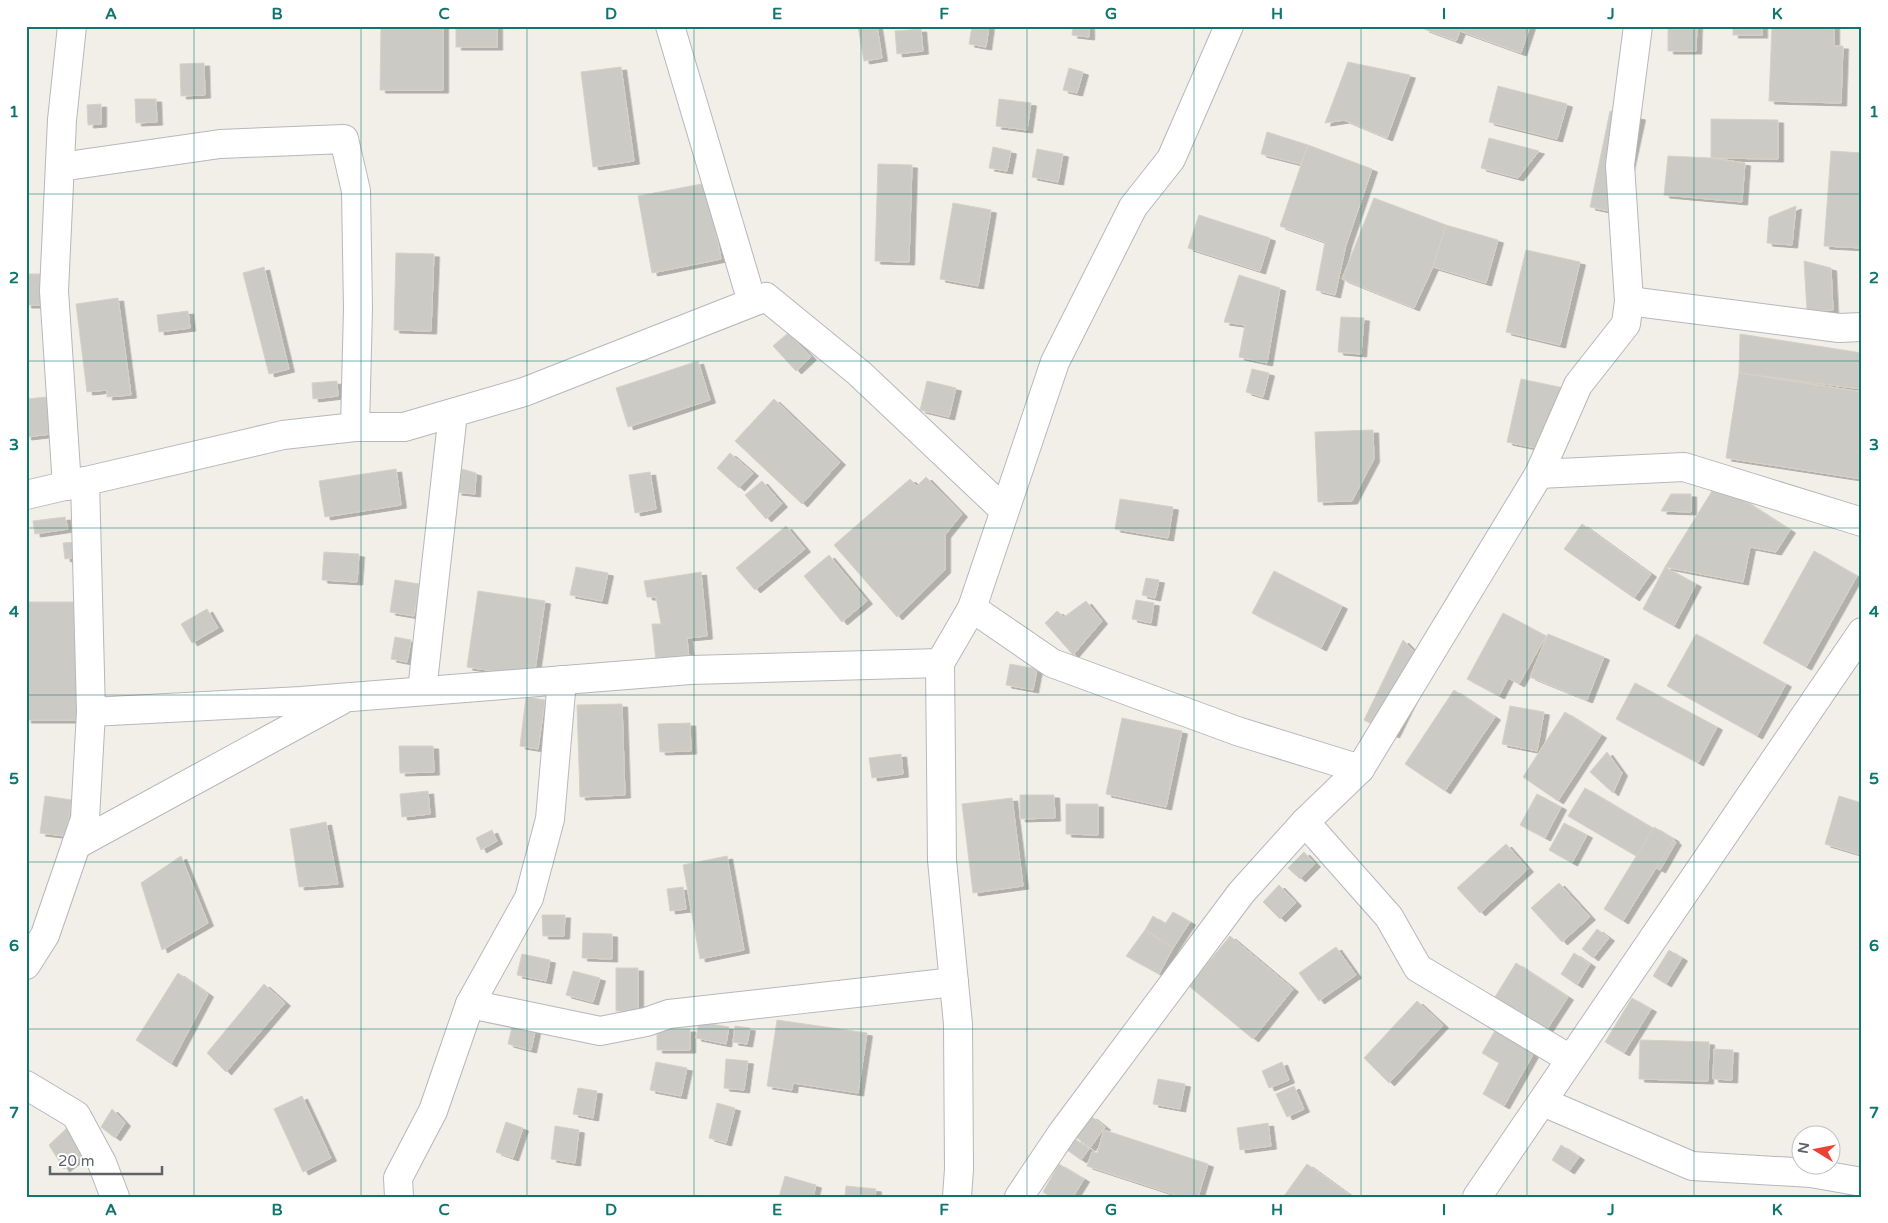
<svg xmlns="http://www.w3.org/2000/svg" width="1888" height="1223" viewBox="0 0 1888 1223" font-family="'Varela Round',sans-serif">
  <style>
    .building { fill: #cccac5; stroke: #d6d1c6; filter: url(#shadow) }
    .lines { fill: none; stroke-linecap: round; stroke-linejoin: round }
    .minor-casing { stroke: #b5b8bc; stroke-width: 30 }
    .minor { stroke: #fff; stroke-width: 28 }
    .grid { fill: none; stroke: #0f766e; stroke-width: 1; stroke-opacity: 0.55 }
    .neatline { fill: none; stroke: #0f766e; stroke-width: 2 }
    .grid-label { font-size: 16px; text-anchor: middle; font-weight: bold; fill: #0f766e }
  </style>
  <defs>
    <filter id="shadow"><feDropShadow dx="5.5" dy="3" stdDeviation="0" flood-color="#0004"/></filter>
  </defs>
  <rect width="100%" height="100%" fill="#f1efe8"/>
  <g class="building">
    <path d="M381,26h62v64h-63z"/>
    <rect x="456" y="26" width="41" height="21"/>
    <path d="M858,26h19l5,32 -18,3z"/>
    <path d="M972,26h17l-3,21 -17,-3z"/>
    <path d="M1073,26h16v11l-17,-2z"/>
    <path d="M1425,26h105l-9,27 -61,-22 -4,10 -32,-12z"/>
    <path d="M1668,26h29l-1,25h-28z"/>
    <rect x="1733" y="26" width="29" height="9"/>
    <path d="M1772,26h62v20h9l-2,57 -72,-2z"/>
    <path d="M921,29l2,22 -26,3 -2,-23z"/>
    <path d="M1348,62l62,13 -23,63 -43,-18 -19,3z"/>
    <path d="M204,63l1,32 -24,1 -1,-32z"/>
    <path d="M621,67l13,94 -41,6 -12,-95z"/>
    <path d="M1069,68l14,4 -6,21 -14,-3z"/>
    <path d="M1498,86l69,18 -10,35 -68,-17z"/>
    <path d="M135,99h21l1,23 -21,1z"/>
    <path d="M999,99l32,4 -4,27 -31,-4z"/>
    <path d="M101,104v20l-13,1 -1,-20z"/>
    <path d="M1610,111l30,6 -21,96 -29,-6z"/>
    <path d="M1711,119l67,1v39l-67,-1z"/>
    <path d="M1267,132l41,13 -7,19 -40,-10z"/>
    <path d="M1489,138l50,13 -21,27 -37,-10z"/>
    <path d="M1308,145l64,24 -26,76 -11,50 -19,-5 9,-48 -45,-16z"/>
    <path d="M993,147l18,4 -4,20 -18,-3z"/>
    <path d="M1037,149l26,5 -5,28 -26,-5z"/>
    <path d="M1831,151l31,2v95l-38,-2z"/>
    <path d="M1668,156l43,2 34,5 -3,39 -78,-7z"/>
    <path d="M878,164l34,1 -3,97 -34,-1z"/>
    <path d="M707,183l14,76 -69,14 -14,-77z"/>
    <path d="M1374,198l72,27 -13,42 -19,41 -72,-29z"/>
    <path d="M953,203l38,7 -13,76 -38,-7z"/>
    <path d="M1796,206l-4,39 -25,-2 2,-26z"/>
    <path d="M1199,215l71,23 -10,33 -72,-23z"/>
    <path d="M1446,225l52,15 -12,43 -53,-16z"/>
    <path d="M1526,250l54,12 -20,83 -54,-13z"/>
    <path d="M396,253l38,1 -3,77 -37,-1z"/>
    <path d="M1804,261l27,7 2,42 -26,2z"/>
    <path d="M264,267l25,102 -20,5 -26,-101z"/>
    <path d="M26,274h14l1,31h-15z"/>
    <path d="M1239,275l41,13 -13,75 -28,-6 6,-32 -21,-3z"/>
    <path d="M118,298l13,97 -24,2v-7l-20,2 -11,-88z"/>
    <path d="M188,311l2,17 -31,4 -2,-17z"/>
    <path d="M1341,317l23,1 -3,36 -23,-2z"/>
    <path d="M788,333l23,24 -15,14 -23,-25z"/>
    <path d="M1740,334l122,19v36l-123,-16z"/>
    <path d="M698,361l12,39 -82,27 -12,-39z"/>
    <path d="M1252,369l17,4 -6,24 -17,-5z"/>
    <path d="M1739,373l123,19v87l-136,-21z"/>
    <path d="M1521,379l57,12 -28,60 -43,-9z"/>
    <path d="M337,381l1,15 -25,3 -1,-16z"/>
    <path d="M927,381l29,7 -7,29 -29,-7z"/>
    <path d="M47,397l4,37 -25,3v-38z"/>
    <path d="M774,399l66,63 -38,42 -67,-63z"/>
    <path d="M1373,430l1,29 -22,42 -34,1 -3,-70z"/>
    <path d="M730,453l23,20 -14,15 -22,-20z"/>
    <path d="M396,469l5,36 -76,12 -6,-36z"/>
    <path d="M462,469l14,4 -1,21 -19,-2z"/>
    <path d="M650,472l6,37 -21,4 -6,-38z"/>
    <path d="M926,477l36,37 -17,21v35l-48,47 -63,-72 76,-66 7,7z"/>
    <path d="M762,481l20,23 -16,15 -21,-24z"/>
    <path d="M1717,483l73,47 -14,22 -26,-5 -7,35 -78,-15z"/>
    <path d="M1671,494h20v18l-30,-1z"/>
    <path d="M1120,499l53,8 -5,31 -53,-9z"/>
    <path d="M65,517l3,12 -33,5 -2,-13z"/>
    <path d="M1582,524l69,50 -17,24 -70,-49z"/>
    <path d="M786,526l19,23 -50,41 -19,-22z"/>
    <path d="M78,542l2,15 -15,2 -2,-16z"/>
    <path d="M1814,551l43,25 -51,91 -43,-24z"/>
    <path d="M324,552l35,2 -2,28 -35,-2z"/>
    <path d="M829,555l38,46 -25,21 -38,-46z"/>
    <path d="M576,567l32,6 -6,28 -32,-6z"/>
    <path d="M1665,567l31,17 -22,42 -31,-17z"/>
    <path d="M1274,571l68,35 -21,42 -69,-35z"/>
    <path d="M701,572l6,64 -20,2 2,21 -33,2 -4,-37h9l-5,-27h-9l-3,-16z"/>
    <path d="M1146,578l13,2 -4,18 -13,-3z"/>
    <path d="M395,580l24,4 -5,32 -24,-4z"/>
    <path d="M478,591l67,10 -11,76 -67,-10z"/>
    <path d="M1136,600l18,3 -3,20 -19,-4z"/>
    <path d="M1086,601l16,20 -29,34 -28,-32 12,-12 7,6z"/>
    <rect x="26" y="602" width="55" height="118"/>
    <path d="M207,609l11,19 -26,15 -11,-19z"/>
    <path d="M1503,613l43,23 -27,48 -11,-6 -9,18 -32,-17z"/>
    <path d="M1548,634l56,23 -17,43 -57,-23z"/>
    <path d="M1696,634l90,50 -29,52 -90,-50z"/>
    <path d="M395,637l16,3 -4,22 -16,-3z"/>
    <path d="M1403,640l25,26 -34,69 -30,-15z"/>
    <path d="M1010,664l27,5 -4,21 -27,-5z"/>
    <path d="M1635,683l82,44 -19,36 -82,-44z"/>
    <path d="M1454,690l41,27 -50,74 -40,-27z"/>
    <path d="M526,697l19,3 -7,49 -18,-3z"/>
    <path d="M622,704l3,91 -45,2 -3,-92z"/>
    <path d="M1510,706l34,6 -7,39 -35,-7z"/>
    <path d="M1565,712l36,23 -43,66 -35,-24z"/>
    <path d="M1122,718l60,13 -16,76 -60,-13z"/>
    <path d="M690,723l1,28 -31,1 -2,-28z"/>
    <path d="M399,746h34l1,26 -34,1z"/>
    <path d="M1607,752l15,21 -9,20 -23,-21z"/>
    <path d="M901,754l2,20 -31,4 -3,-20z"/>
    <path d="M1585,788l91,54 -16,28 -92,-54z"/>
    <path d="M428,791l2,23 -28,3 -2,-23z"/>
    <path d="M1537,794l24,13 -16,31 -25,-13z"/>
    <path d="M1020,795h34l1,23 -35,1z"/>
    <path d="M45,796l27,4 -7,36 -25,-3z"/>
    <path d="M1839,796l23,7v52l-37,-11z"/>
    <path d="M1012,798l11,88 -50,7 -11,-89z"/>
    <path d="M1066,804h32v31l-32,-1z"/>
    <path d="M326,822l12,62 -39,3 -9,-58z"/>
    <path d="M1564,823l23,12 -15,28 -23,-13z"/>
    <path d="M1654,827l20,12 -51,82 -19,-12z"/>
    <path d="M492,830l5,11 -16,9 -5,-12z"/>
    <path d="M1506,844l22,25 -48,44 -23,-25z"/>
    <path d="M1304,852l11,12 -15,15 -12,-11z"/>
    <path d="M181,856l27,67 -46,27 -21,-67z"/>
    <path d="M727,856l17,94 -44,9 -17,-94z"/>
    <path d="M1559,883l31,34 -28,25 -31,-34z"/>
    <path d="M1279,885l17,18 -16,16 -17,-17z"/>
    <path d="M683,887l3,22 -16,2 -3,-22z"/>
    <path d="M1173,912l17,10 -17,26 -28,-18 8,-14 12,8z"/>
    <path d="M542,915h23l-1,21h-21z"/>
    <path d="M1597,929l12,9 -16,20 -11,-9z"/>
    <path d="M1145,930l28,18 -14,26 -33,-18z"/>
    <path d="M583,933l29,1v25l-30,-1z"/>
    <path d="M1230,936l63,53 -40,50 -64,-53z"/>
    <path d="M1336,947l20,28 -37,26 -20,-28z"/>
    <path d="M1669,950l13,8 -16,26 -13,-8z"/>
    <path d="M1574,953l16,11 -13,21 -16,-11z"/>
    <path d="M522,954l28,6 -4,21 -29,-6z"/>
    <path d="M1516,963l52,34 -22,34 -51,-34z"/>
    <rect x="616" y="968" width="22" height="43"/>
    <path d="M573,971l27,7 -7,24 -27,-7z"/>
    <path d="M178,973l30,21 -37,70 -35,-24z"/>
    <path d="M264,984l21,19 -59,69 -19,-19z"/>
    <path d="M1632,998l19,11 -27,44 -19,-11z"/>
    <path d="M1417,1001l26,24 -54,58 -25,-25z"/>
    <path d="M777,1020l90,13 -9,60 -65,-10 -1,7 -25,-4z"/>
    <path d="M699,1022l30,5 -3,17 -30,-6z"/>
    <path d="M513,1023l23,4 -5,23 -23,-6z"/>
    <path d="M735,1026l15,2 -3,16 -14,-2z"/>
    <path d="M690,1029v21h-33v-20z"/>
    <path d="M1496,1029l39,22 -31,55 -21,-12 16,-31 -17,-10z"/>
    <path d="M1640,1040l69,2 -1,39 -69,-2z"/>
    <path d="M1714,1049l19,1 -1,30 -19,-1z"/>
    <path d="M726,1059l22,2 -4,29 -20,-2z"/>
    <path d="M656,1062l31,6 -6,28 -31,-6z"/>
    <path d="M1282,1062l7,18 -20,8 -7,-17z"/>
    <path d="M1158,1079l27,5 -5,25 -27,-5z"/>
    <path d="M1294,1086l10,23 -17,8 -11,-23z"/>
    <path d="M578,1088l19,3 -4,27 -20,-4z"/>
    <path d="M302,1096l29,62 -28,14 -29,-63z"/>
    <path d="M717,1103l18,5 -9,35 -17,-5z"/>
    <path d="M112,1109l13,14 -10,15 -14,-11z"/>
    <path d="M1091,1116l14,11 -15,21 -14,-11z"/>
    <path d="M506,1122l17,6 -10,30 -17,-6z"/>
    <path d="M1268,1123l3,23 -31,4 -3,-22z"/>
    <path d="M69,1126l18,26 -23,17 -15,-24z"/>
    <path d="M555,1126l24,4 -4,33 -24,-4z"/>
    <path d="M1104,1130l104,34 -10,33h-16l-95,-31 5,-14 5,1z"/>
    <path d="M1075,1139l14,10 -8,11 -14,-10z"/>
    <path d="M1561,1145l18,12 -10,14 -17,-11z"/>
    <path d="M1059,1164l25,15 -11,18h-21l-9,-5z"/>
    <path d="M1307,1164l44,32 -1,1 -66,-1z"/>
    <path d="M785,1176l31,9 -3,12h-34z"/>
    <path d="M846,1186l30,3 -1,8h-30z"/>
  </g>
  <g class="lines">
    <g class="minor-casing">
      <g id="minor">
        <path d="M670,26l82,276"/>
        <path d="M60,167l160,-23 124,-5 12,52 2,118 -3,118"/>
        <path d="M1629,301l210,27 23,-1"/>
        <path d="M1539,474l145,-7 178,55"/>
        <path d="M67,486l-13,-195 8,-171 10,-94"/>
        <path d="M26,495l257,-60 72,-8h49l120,-35 242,-95 93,76 145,137"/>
        <path d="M972,608l80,55 185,68 123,38"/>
        <path d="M562,680l-12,139 -21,79 -59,106 130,27 46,-9 23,-8 285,-32"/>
        <path d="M422,691l31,-278"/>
        <path d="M91,712l210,-11 389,-31 250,-7"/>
        <path d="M1305,822l84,95 29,51 152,91"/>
        <path d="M76,845l264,-144"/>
        <path d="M26,965l19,-30 40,-116 6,-107 -6,-231"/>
        <path d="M26,1085l50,30 26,48 13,34"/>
        <path d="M1543,1102l149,64 119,7 51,9"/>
        <path d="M399,1197l-1,-19 35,-67 37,-107"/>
        <path d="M957,1197l2,-28 -1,-145 -16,-164 -2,-197 32,-55 83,-246 78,-155 38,-48 58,-133"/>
        <path d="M1019,1197l43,-64 179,-240 64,-71 55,-53 179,-295 39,-89 48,-61 3,-23 -9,-136 18,-139"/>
        <path d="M1477,1197l385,-565"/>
      </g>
    </g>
    <use href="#minor" class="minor"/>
  </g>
  <path class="grid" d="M194,26v1171M361,26v1171M527,26v1171M694,26v1171M861,26v1171M1027,26v1171M1194,26v1171M1361,26v1171M1527,26v1171M1694,26v1171M26,194h1836M26,361h1836M26,528h1836M26,695h1836M26,862h1836M26,1029h1836"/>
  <rect width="1888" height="1223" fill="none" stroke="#ffffff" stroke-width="55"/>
  <g transform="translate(1816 1150) rotate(280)"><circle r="24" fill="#ffffff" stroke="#bfc1c3"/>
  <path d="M0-4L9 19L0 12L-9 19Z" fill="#ea4335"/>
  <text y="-8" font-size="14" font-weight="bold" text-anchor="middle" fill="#5f6368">N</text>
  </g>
  <path d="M50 1166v8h112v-8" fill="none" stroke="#5f6368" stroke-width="2.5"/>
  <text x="58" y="1166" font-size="15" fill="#5f6368" stroke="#ffffff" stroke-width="4" paint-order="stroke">20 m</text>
  <rect x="28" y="28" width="1832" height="1168" class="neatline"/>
  <g class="grid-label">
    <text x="111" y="19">A</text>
    <text x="277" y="19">B</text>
    <text x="444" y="19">C</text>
    <text x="611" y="19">D</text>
    <text x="777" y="19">E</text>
    <text x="944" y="19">F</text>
    <text x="1111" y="19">G</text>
    <text x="1277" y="19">H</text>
    <text x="1444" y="19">I</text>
    <text x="1611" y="19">J</text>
    <text x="1777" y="19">K</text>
    <text x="14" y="117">1</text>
    <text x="1874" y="117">1</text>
    <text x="14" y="283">2</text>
    <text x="1874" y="283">2</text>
    <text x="14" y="450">3</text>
    <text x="1874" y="450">3</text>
    <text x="14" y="617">4</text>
    <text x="1874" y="617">4</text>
    <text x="14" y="784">5</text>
    <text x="1874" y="784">5</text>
    <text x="14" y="951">6</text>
    <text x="1874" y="951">6</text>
    <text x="14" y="1118">7</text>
    <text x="1874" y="1118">7</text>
    <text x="111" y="1215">A</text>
    <text x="277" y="1215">B</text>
    <text x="444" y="1215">C</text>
    <text x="611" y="1215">D</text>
    <text x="777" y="1215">E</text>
    <text x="944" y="1215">F</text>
    <text x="1111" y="1215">G</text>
    <text x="1277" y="1215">H</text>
    <text x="1444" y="1215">I</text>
    <text x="1611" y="1215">J</text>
    <text x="1777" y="1215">K</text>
  </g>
</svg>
